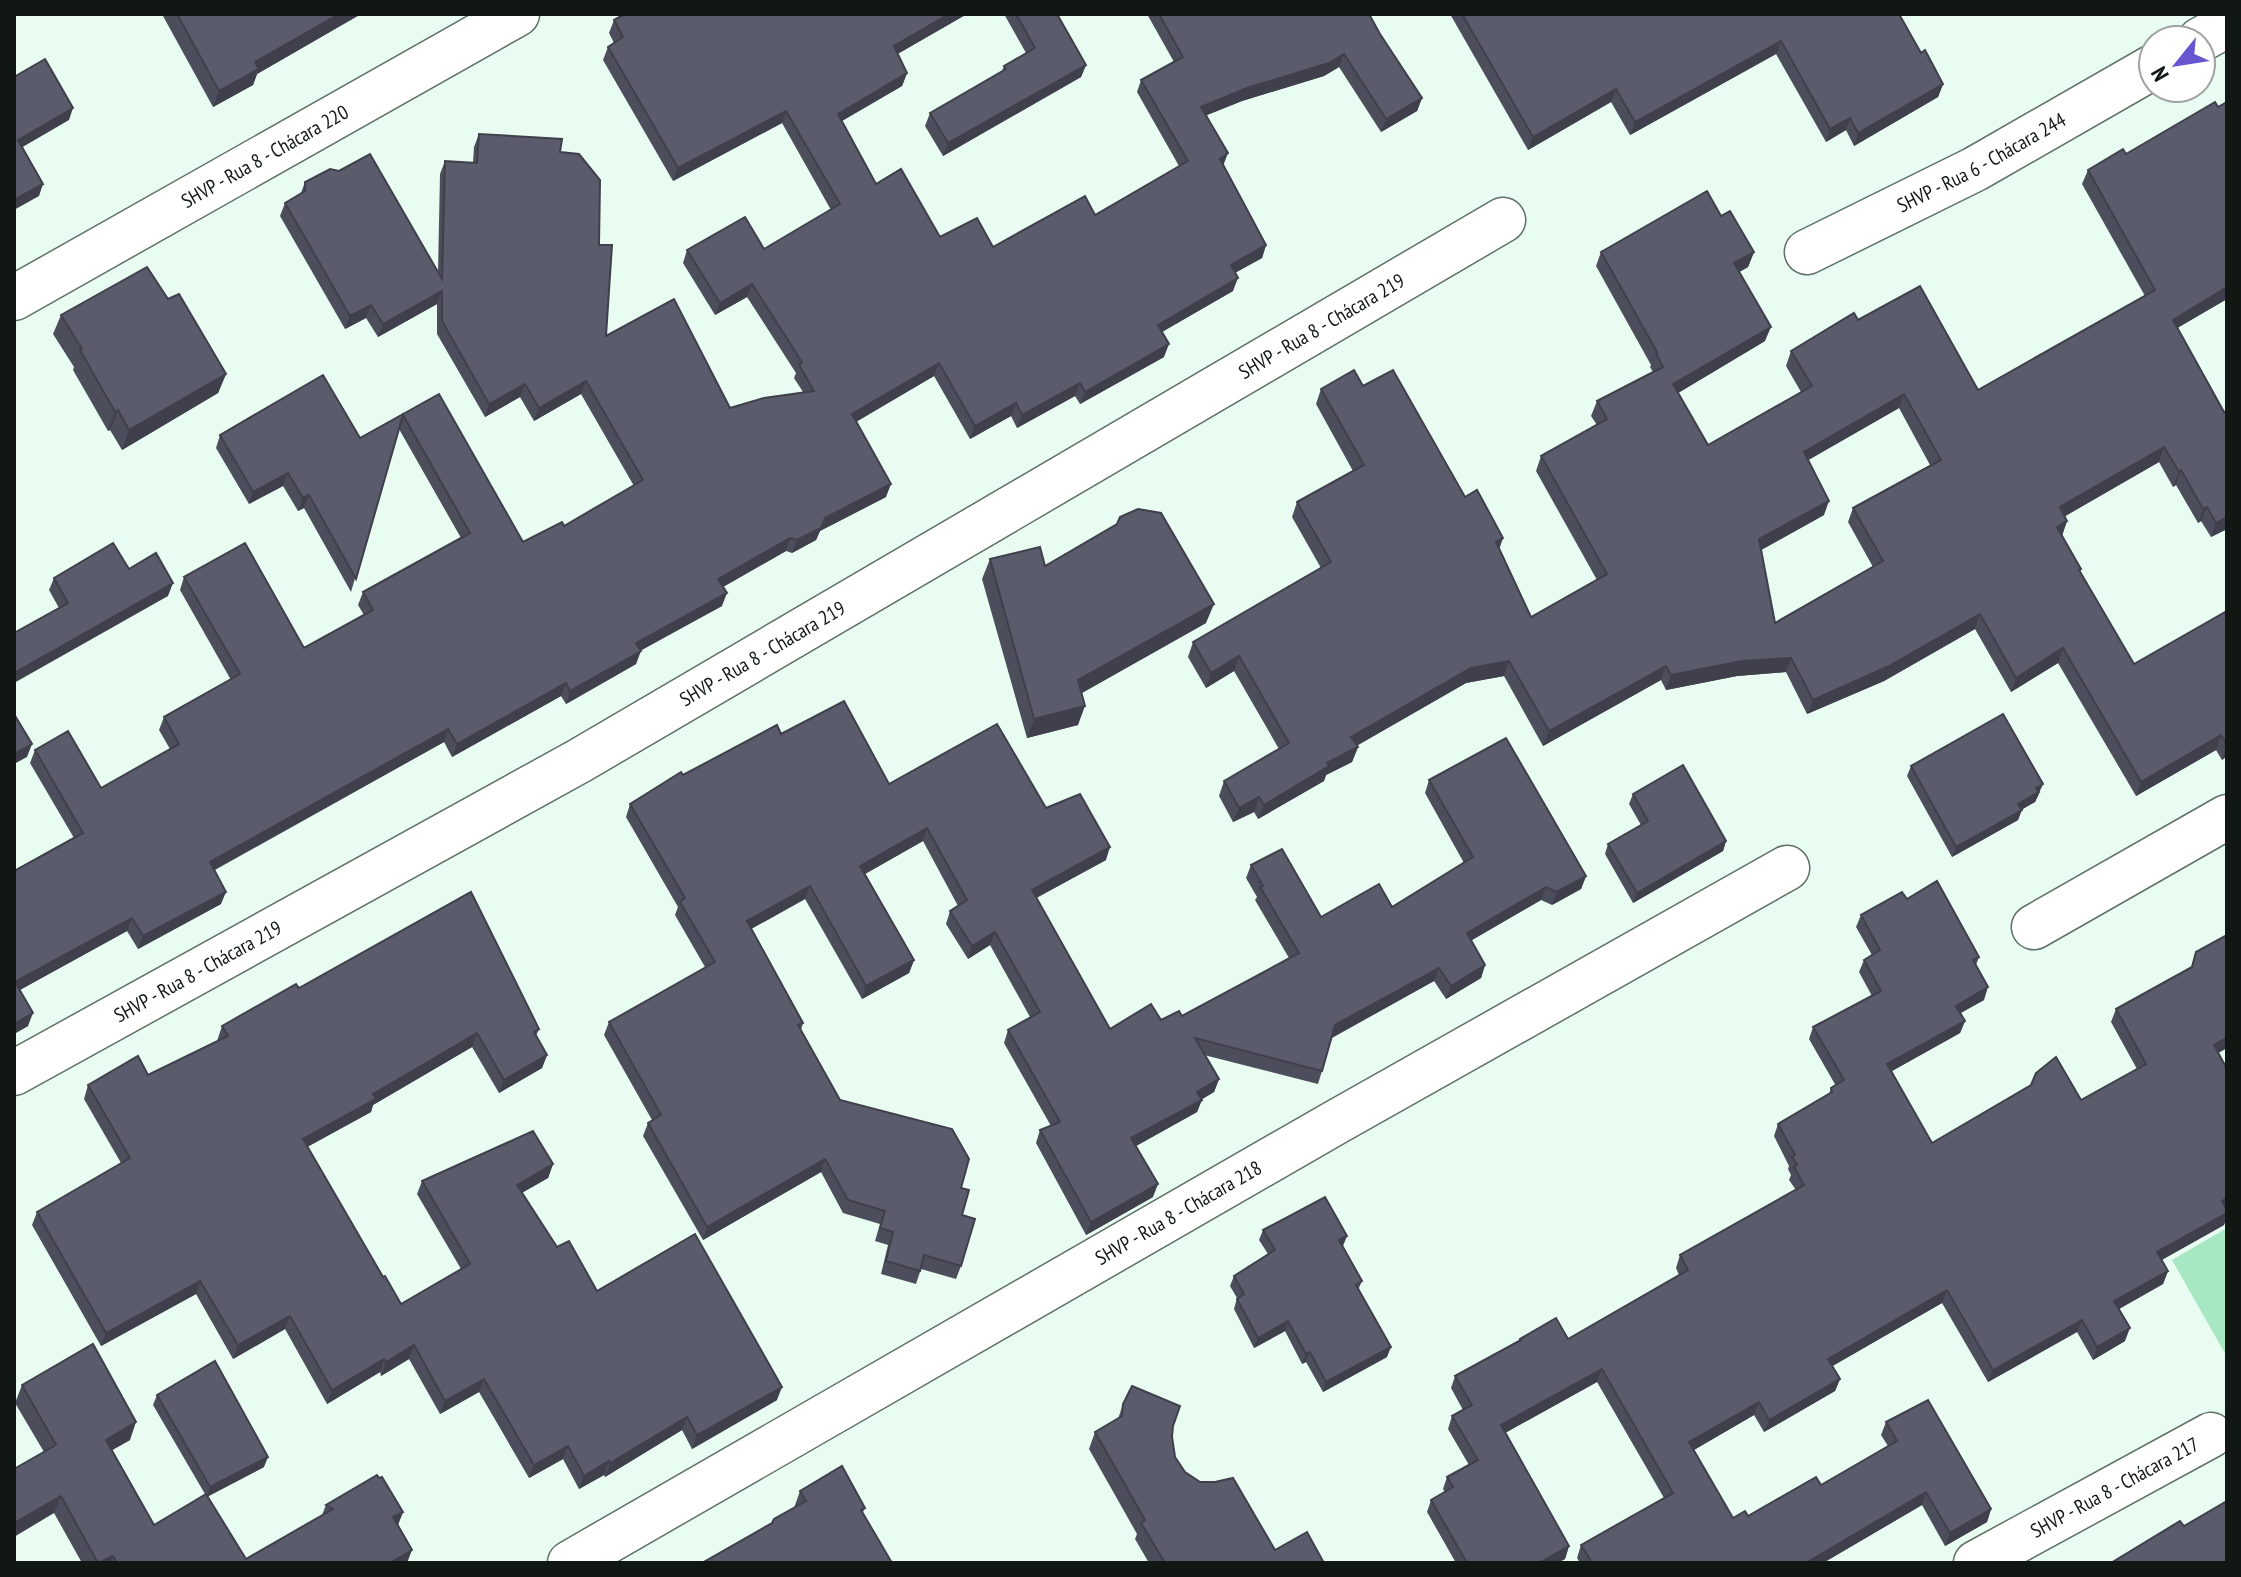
<svg xmlns="http://www.w3.org/2000/svg" width="2241" height="1577" viewBox="0 0 2241 1577" font-family="'PT Sans Narrow',sans-serif">
  <style>
    .green { fill: #a7e8c3 }
    .lines { fill: none; stroke-linecap: round; stroke-linejoin: round }
    .minor-casing { stroke: #5f7066; stroke-width: 47 }
    .minor { stroke: #fff; stroke-width: 44 }
    .wall { fill: #4d4e5c; fill-rule: evenodd }
    .shaded-wall { fill: #3f404b }
    .building { fill: #5a5b6b; stroke: #3f404b; stroke-width: 2; fill-rule: evenodd }
    .labels { text-anchor: middle; dominant-baseline: central; stroke-width: 8; stroke-linejoin: round; paint-order: stroke }
    .street-label { font-size: 20px; fill: #111814; stroke: #fff }
  </style>
  <rect width="100%" height="100%" fill="#e9fcf1"/>
  <path class="green" d="M2227,1228v129l-55,-97z"/>
  <g class="lines">
    <g class="minor-casing">
      <g id="minor">
        <path d="M2200,40l27,-15"/>
        <path id="s1" d="M1807,252l168,-83 178,-102"/>
        <path id="s2" d="M14,298l503,-284"/>
        <path d="M2034,927l193,-110"/>
        <path id="s3" d="M14,1073l565,-312 924,-541"/>
        <path id="s4" d="M570,1563l768,-442 449,-253"/>
        <path id="s5" d="M1976,1563l235,-128"/>
      </g>
    </g>
    <use href="#minor" class="minor"/>
  </g>
  <g class="wall">
    <path d="M164,14h197l-104,60 -4,11 -40,22 -50,-91z"/>
    <path d="M625,14h342l-70,40 10,19 -5,13 -60,35 34,63 64,53 53,10 102,-32 84,-49 -42,-74 4,-12 33,-18 -27,-48h222l11,20 42,64 -5,13 -36,21 -42,-65 -15,9 -82,25 -35,14 16,51 43,79 -4,13 -27,15 -2,18 -71,41 2,25 -84,47 -5,-8 -58,32 -6,-12 -41,23 -36,-63 -78,46 30,75 -66,34 -4,9 -24,13 -6,-2 -63,36 -1,19 -82,44 -4,14 -70,40 -5,-8 -109,61 -8,-15 -229,128 6,34 -83,45 -11,-18 -107,59 8,36 -14,8v-163l60,-33 -44,-75 5,-13 66,38 69,-39 -11,-19 5,-13 67,-37 -51,-90 4,-13 120,71 60,-33 -6,-10 5,-13 98,-54 -62,-109 -48,163 -47,-84 -6,3 -15,-25 -34,18 -33,-56 4,-13 140,3 79,-44 84,148 41,-16 70,-40 -53,-92 -47,27 -14,-24 -35,20 -48,-83v-30l-59,33 -12,-19 -21,11 -65,-113 5,-13 16,-10 4,-11 133,90 2,-98 5,-13 28,2 1,-16 5,-13 81,18 39,93 7,91 124,72 73,-16 -9,-14 2,-5 -49,-76 -32,18 -32,-52 4,-13 77,-1 67,-39 -49,-87 -109,58 -70,-121 5,-13 6,-4 -5,-10 5,-13z"/>
    <path d="M1004,14h53l29,51 -5,12 -138,79 -18,-30 5,-13 72,-42 2,-5 22,-13z"/>
    <path d="M1450,14h449l22,39 22,31 -5,13 -84,49 -8,-16 -20,12 -50,-88 -146,81 -19,-33 -83,48z"/>
    <path d="M2227,102v197l-50,29 50,201 -16,8 -10,-16 -3,2 -22,-38 -3,2 -14,-25 -94,54 2,5 -5,14 18,37 54,92 93,-53v145l-5,4 -6,-10 -80,46 -78,-133 -47,29 -36,-63 -91,52 -77,33 -21,-42 -49,4 -71,14 -5,-10 -118,66 -39,-70 -38,7 -110,63 2,1 -6,15 -26,13 -2,6 -66,38 -4,-7 -21,10 -14,-26 5,-15 55,-32 -45,-78 -28,17 -18,-31 5,-15 128,-74 -29,-51 5,-15 56,-31 -37,-67 5,-15 42,-3 102,111 34,52 32,68 66,-37 -61,-109 5,-15 56,-31 -6,-9 6,-15 56,-29 -3,-5 1,-2 -55,-99 5,-14 120,-36 33,36 -6,15 -9,5 26,69 -87,52 30,52 93,-53 -15,-26 5,-15 67,-31 120,70 167,-94 -63,-112 6,-14 38,-16zM1899,408l31,57 -77,43 -5,14 25,45 -98,56 -14,-73 63,-35 -16,-55z"/>
    <path d="M168,299l58,75 -8,19 -96,57 -12,-20 -2,1 -35,-61 1,-3 -21,-33 8,-19z"/>
    <path d="M990,559l55,7 161,57 -124,70 -4,32 -51,13 -45,-159z"/>
    <path d="M129,569l39,27 -109,12 -10,-18 5,-12z"/>
    <path d="M781,734l108,50 157,24 60,52 -70,38 74,131 72,-13 107,-58 -34,-58 2,-3 -11,-19 5,-13 70,52 71,-10 72,-44 -39,-70 4,-13 157,96 -5,13 -29,16 -11,-5 -70,40 14,25 -4,13 -35,21 -12,-18 -102,57 -14,46 -114,-29 15,24 -5,13 -12,7 -5,13 -61,34 17,51 -67,38 -50,-92 4,-13 11,-4 -47,-83 4,-13 22,-13 -40,-72 -22,14 -22,-35 4,-13 8,-5 -35,-65 -58,33 49,86 -5,13 -47,26 -57,-100 -54,30 52,94 -2,7 39,70 121,88v78l-5,13 -35,-10 -5,15 -35,-10 7,-29 -13,-4 5,-17 -37,-11 -22,-41 -118,68 -60,-104 5,-13 4,-3 -48,-85 5,-13 96,-55 -30,-52 3,-8 -52,-90 4,-13 53,-29z"/>
    <path d="M1911,766l128,28 -4,8 -14,8 -3,10 -66,37 -45,-81z"/>
    <path d="M1633,794l93,47 -3,10 -90,52 -28,-49 3,-10 33,-19 -12,-21z"/>
    <path d="M1907,899l72,58 -3,8 8,35 -24,13 5,8 -5,12 -68,38 40,72 149,-43 56,-31 -26,-47 5,-13 75,-41 5,-16 31,-17v113l-9,5 9,155v8l-3,9 -63,35 7,11 -5,13 -44,25 6,32 -32,19 -16,-28 -89,50 -46,-79 -110,63 8,13 -5,12 -71,41 -10,-17 -60,35 39,68 15,-2 73,-31 67,-39 -7,-11 5,-13 105,87 -4,13 -42,24 -23,-41 -99,58h-243l-3,-5 4,-13 83,-47 -67,-116 -92,51 64,113 -4,13 -8,4h-101l-29,-51 4,-12 14,-8 -2,-3 4,-12 22,-12 -21,-36 4,-13 11,-6 -12,-22 4,-12 64,-34 1,-3h48l111,-64 -3,-7 4,-13 116,-65 -7,-10 2,-5 -3,-6 1,-3 -15,-30 4,-12 51,-30 2,-6 5,-2 -27,-47 4,-12 59,-31 -13,-24 5,-12 8,-5 -16,-28 5,-12z"/>
    <path d="M299,988l240,41 -3,7 11,19 -5,13 -43,25 -27,-46 -99,58 -2,7 -64,35 76,130 18,27 60,-35 -44,-75 5,-13 131,-17 -5,14 -26,15 35,54 40,44 180,109 -85,49 -10,-19 -77,47 -1,-2 -25,14 -16,-30 -34,19 -50,-86 -39,22 -31,-55 -28,17 -1,-4 -53,32 -42,-75 -52,30 -37,-65 -95,52 -69,-121 5,-13 84,-49 -37,-64 4,-14 60,-10 69,-34 5,-15z"/>
    <path d="M1263,1230l80,16h-1l20,35 -4,9 29,67 -64,35 -17,-30 -4,2 -17,-33 -31,17 -20,-39 3,-11 -7,-12 4,-10 34,-22 -9,-14z"/>
    <path d="M22,1385l108,55 -18,10 42,75 51,-31 -52,-89 4,-10 107,72 -56,29 38,63 76,-44 4,-10 77,7 -5,13 9,38h-325l-28,-50 -10,-61 -29,-49z"/>
    <path d="M1123,1404l50,22 -1,11 3,20 10,15 90,78 49,13h-175l-14,-24 2,-5 -48,-85 6,-17 23,-13z"/>
    <path d="M800,1491l65,17 -2,4 -91,11 22,-15z"/>
  </g>
  <g class="shaded-wall">
    <path d="M339,14h22l-104,60 -4,11 -40,22 6,-16 36,-29z"/>
    <path d="M949,14h18l-78,45 5,-13z"/>
    <path d="M1781,41l-5,13 -146,81 5,-13z"/>
    <path d="M1344,54l-5,13 -15,9 -82,25 -45,18 4,-12 46,-19z"/>
    <path d="M1086,65l-5,12 -138,79 5,-13z"/>
    <path d="M907,73l-5,13 -69,40 5,-12z"/>
    <path d="M1943,84l-5,13 -84,49 4,-13z"/>
    <path d="M1616,89l-5,13 -83,48 5,-13z"/>
    <path d="M1422,98l-5,13 -36,21 5,-13z"/>
    <path d="M73,108l-4,12 -55,32 4,-12z"/>
    <path d="M786,111l-4,12 -109,58 5,-13z"/>
    <path d="M1850,118l-4,12 -20,12 4,-13z"/>
    <path d="M1228,153l-5,13 -3,-7z"/>
    <path d="M43,184l-4,12 -25,14v-10z"/>
    <path d="M1266,245l-4,13 -35,19 4,-12z"/>
    <path d="M1754,252l-6,15 -19,11 5,-15z"/>
    <path d="M1238,278l-5,13 -80,46 5,-12z"/>
    <path d="M752,284l-5,13 -32,18 5,-12z"/>
    <path d="M2227,287v12l-60,35 6,-14z"/>
    <path d="M442,291l-5,13 -59,33 5,-13z"/>
    <path d="M371,305l-5,13 -21,11 5,-13z"/>
    <path d="M1771,327l-6,14 -97,58 5,-15z"/>
    <path d="M1169,344l-5,13 -84,47 5,-12z"/>
    <path d="M939,363l-5,13 -87,51 5,-13z"/>
    <path d="M226,374l-8,19 -96,57 7,-20z"/>
    <path d="M586,381l-5,13 -47,27 5,-13z"/>
    <path d="M1080,383l-5,13 -58,32 5,-13z"/>
    <path d="M525,384l-5,13 -35,20 4,-13z"/>
    <path d="M1904,394l-5,14 -101,58 6,-14z"/>
    <path d="M1016,403l-5,13 -41,23 5,-13z"/>
    <path d="M118,410l-8,20 -2,1 7,-19z"/>
    <path d="M2164,447l-5,15 -104,60 5,-15z"/>
    <path d="M2181,470l-5,15 -3,2 6,-15z"/>
    <path d="M288,473l-5,13 -34,18 4,-12z"/>
    <path d="M891,484l-5,13 -66,34 -4,9 -24,13 5,-13 28,-22z"/>
    <path d="M309,495l-5,13 -6,3 5,-13z"/>
    <path d="M1829,501l-5,14 -70,39 5,-15z"/>
    <path d="M2207,507l-6,14 -3,2 5,-14z"/>
    <path d="M2227,517v12l-16,8 5,-14z"/>
    <path d="M2067,521l-5,15 -5,-9z"/>
    <path d="M790,538l-4,13 -72,41 4,-13z"/>
    <path d="M1503,538l-5,15 -2,-11z"/>
    <path d="M173,583l-5,13 -154,87v-10z"/>
    <path d="M727,593l-5,13 -91,50 5,-13z"/>
    <path d="M1214,604l-8,19 -135,76 7,-19z"/>
    <path d="M1980,614l-5,15 -91,52 -77,33 6,-14z"/>
    <path d="M2063,648l-5,15 -47,29 5,-14z"/>
    <path d="M641,651l-5,13 -70,40 4,-13z"/>
    <path d="M1239,656l-5,15 -28,17 5,-15z"/>
    <path d="M1791,658l-5,14 -49,4 -71,14 5,-15 71,-14z"/>
    <path d="M1509,661l-5,15 -38,7 -120,69 5,-15 120,-69z"/>
    <path d="M1666,666l-5,14 -118,66 6,-15z"/>
    <path d="M566,683l-5,13 -109,61 5,-13z"/>
    <path d="M1085,706l-7,19 -51,13 7,-19z"/>
    <path d="M448,729l-4,13 -238,132 4,-12z"/>
    <path d="M2221,735l-5,15 -80,46 5,-14z"/>
    <path d="M32,744l-5,13 -13,7v-10z"/>
    <path d="M2227,745v11l-5,4z"/>
    <path d="M1358,747l-6,15 -26,13 -2,6 -66,38 6,-14 63,-42z"/>
    <path d="M2043,784l-8,18 -21,12 4,-10 18,-16z"/>
    <path d="M1259,797l-5,15 -21,10 6,-14z"/>
    <path d="M2022,810l-4,10 -66,37 4,-10z"/>
    <path d="M927,828l-4,13 -67,38 4,-13z"/>
    <path d="M1726,841l-3,10 -90,52 4,-10z"/>
    <path d="M1110,847l-4,13 -79,43 5,-13z"/>
    <path d="M1586,876l-5,13 -29,16 5,-13z"/>
    <path d="M810,886l-5,13 -63,35 5,-13z"/>
    <path d="M1546,887l-5,13 -79,46 5,-13z"/>
    <path d="M226,892l-5,12 -83,45 5,-13z"/>
    <path d="M132,918l-5,13 -113,62 1,-11z"/>
    <path d="M995,932l-5,13 -22,14 4,-13z"/>
    <path d="M914,960l-5,13 -47,26 4,-13z"/>
    <path d="M1485,965l-4,13 -35,21 5,-13z"/>
    <path d="M1439,968l-5,13 -103,57 4,-13z"/>
    <path d="M1988,987l-4,13 -32,18 4,-12z"/>
    <path d="M33,1013l-5,13 -14,8v-10z"/>
    <path d="M1965,1021l-5,12 -77,43 4,-12z"/>
    <path d="M477,1033l-5,14 -99,58 -2,7 -73,40 5,-13 70,-45z"/>
    <path d="M2227,1038v10l-18,10 5,-13z"/>
    <path d="M547,1055l-5,13 -43,25 5,-13z"/>
    <path d="M1219,1079l-5,13 -15,9 3,-1 -5,12 -70,39 4,-13 66,-46z"/>
    <path d="M825,1159l-4,13 -118,68 4,-13z"/>
    <path d="M553,1164l-5,14 -36,20 5,-13z"/>
    <path d="M1158,1184l-5,13 -67,38 5,-13z"/>
    <path d="M2227,1198v10l-10,6 5,-13z"/>
    <path d="M2227,1213l-3,12 -71,40 4,-13z"/>
    <path d="M1347,1236l-4,10 -8,4 4,-10z"/>
    <path d="M2168,1271l-5,13 -53,30 4,-13z"/>
    <path d="M200,1281l-4,13 -95,52 5,-13z"/>
    <path d="M1947,1290l-5,13 -118,68 4,-12z"/>
    <path d="M290,1316l-5,13 -52,30 5,-14z"/>
    <path d="M2082,1320l-5,12 -89,50 5,-12z"/>
    <path d="M1288,1321l-3,10 -31,17 4,-10z"/>
    <path d="M2130,1328l-5,13 -32,19 4,-13z"/>
    <path d="M414,1345l-5,14 -28,17 5,-14z"/>
    <path d="M1391,1347l-4,10 -64,35 3,-10z"/>
    <path d="M1310,1352l-4,10 -4,2 4,-10z"/>
    <path d="M384,1359l-4,13 -53,32 5,-14z"/>
    <path d="M1602,1369l-5,13 -101,56 5,-13z"/>
    <path d="M484,1379l-5,13 -39,22 5,-13z"/>
    <path d="M1840,1379l-5,12 -71,41 5,-12z"/>
    <path d="M782,1387l-5,13 -85,49 5,-14z"/>
    <path d="M1759,1402l-5,13 -69,40 4,-13z"/>
    <path d="M687,1417l-5,13 -77,47 5,-14z"/>
    <path d="M136,1422l-6,18 -30,17 6,-17z"/>
    <path d="M568,1446l-5,13 -34,19 5,-13z"/>
    <path d="M268,1457l-4,10 -57,30 3,-10z"/>
    <path d="M609,1461l-5,14 -25,14 5,-13z"/>
    <path d="M1926,1492l-4,13 -99,58h-17z"/>
    <path d="M61,1496l-7,17 -40,24v-14z"/>
    <path d="M1991,1509l-4,13 -42,24 5,-13z"/>
    <path d="M403,1512l-7,17 -3,-12z"/>
    <path d="M1569,1546l-4,13 -8,4h-18z"/>
    <path d="M412,1550l-5,13h-17z"/>
    <path d="M113,1556l-3,7h-10z"/>
  </g>
  <g class="building">
    <path d="M177,14h162l-84,48 4,7 -40,22z"/>
    <path d="M625,14h324l-55,32 13,27 -69,41 38,70 25,-15 39,68 37,-19 16,29 92,-51 10,19 93,-54 -47,-81 42,-23 -24,-43h210l11,20 42,64 -36,21 -42,-65 -15,9 -82,25 -46,19 27,46 -8,6 46,86 -35,20 7,13 -80,47 11,19 -84,48 -5,-9 -58,32 -6,-12 -41,23 -36,-63 -87,51 39,70 -66,34 -4,10 -24,12 -7,-2 -72,41 9,14 -91,50 5,8 -71,40 -4,-8 -109,61 -9,-15 -238,133 16,30 -83,44 -11,-18 -117,64 18,31 -19,11v-153l69,-38 -48,-83 33,-19 33,57 78,-44 -15,-27 76,-43 -56,-97 61,-34 59,105 69,-38 -10,-18 107,-59 -67,-118 -47,164 -47,-84 -6,3 -15,-25 -35,19 -33,-57 103,-60 37,63 79,-44 84,148 39,-20 2,4 79,-46 -57,-99 -47,27 -14,-24 -36,20 -47,-83v-30l-59,33 -12,-19 -21,11 -65,-113 20,-12v-9l25,-13 9,2 31,-17 72,125 3,-118 32,2 2,-29 83,5 -2,13 19,2 21,26 -1,65h13l-6,91 68,-37 56,109 34,-10 50,-7 -15,-26 3,-3 -50,-78 -32,19 -33,-53 58,-33 19,32 76,-45 -54,-93 -108,57 -70,-121 15,-10 -9,-17z"/>
    <path d="M1016,14h41l29,51 -138,78 -18,-30 76,-44 -2,-3 31,-18z"/>
    <path d="M1462,14h437l22,39 4,-3 18,34 -85,49 -8,-15 -20,11 -49,-88 -146,81 -19,-33 -83,48z"/>
    <path d="M45,59l28,49 -55,32 25,44 -29,16v-123z"/>
    <path d="M2215,102l3,5 9,-5v185l-54,33 51,92 3,-1v106l-11,6 -9,-16 -4,2 -22,-39 -2,2 -15,-25 -104,60 7,14 -10,6 24,42 -2,1 55,94 93,-53v134l-6,-10 -80,47 -78,-134 -47,30 -36,-64 -91,52 -76,34 -22,-42 -49,3 -71,14 -5,-9 -117,65 -40,-70 -38,7 -120,69 7,10 -31,16 2,3 -65,39 -5,-8 -20,11 -15,-27 65,-38 -50,-87 -28,17 -18,-31 138,-80 -34,-60 67,-37 -43,-76 33,-19 9,16 30,-16 72,127 12,-7 26,48 -7,4 35,75 76,-43 -66,-118 66,-37 -10,-18 66,-34 -7,-14 1,-1 -56,-100 106,-61 14,25 9,-5 24,41 -20,11 37,64 -98,57 35,61 104,-59 -21,-35 63,-38 4,7 62,-34 58,104 177,-100 -67,-120 35,-21 3,5zM1904,394l37,66 -88,48 30,53 -108,62 -16,-84 70,-38 -25,-49z"/>
    <path d="M147,267l21,32 11,-5 47,80 -97,56 -11,-20 -3,2 -35,-62 2,-1 -21,-34z"/>
    <path d="M1138,509l23,4 53,91 -136,76 7,26 -51,13 -44,-160 50,-12 5,19 72,-42 3,-7z"/>
    <path d="M113,543l16,26 27,-16 17,30 -159,90v-40l54,-30 -14,-25z"/>
    <path d="M844,701l45,83 108,-60 49,84 34,-14 30,53 -78,43 78,139 41,-25 10,16 18,-9 3,5 117,-63 -39,-66 3,-1 -12,-21 31,-16 39,68 58,-33 13,23 81,-50 -44,-77 77,-42 80,138 -29,16 -11,-5 -79,46 18,32 -34,21 -12,-18 -104,57 -13,46 -127,-33 24,41 -22,13 5,8 -71,38 27,46 -67,38 -51,-92 20,-8 -52,-92 32,-18 -45,-80 -23,14 -22,-35 17,-11 -40,-72 -67,38 54,94 -48,26 -56,-100 -63,35 56,102 -5,2 42,75 112,29 17,30 -8,29 8,2 -7,25 13,4 -14,47 -37,-11 -4,16 -34,-10 7,-29 -13,-4 5,-17 -37,-11 -23,-41 -118,68 -59,-104 13,-8 -52,-93 106,-60 -35,-60 5,-4 -55,-94 51,-32 2,3 94,-50 4,9z"/>
    <path d="M14,714l18,30 -18,10z"/>
    <path d="M2003,714l40,70 -7,4 3,4 -21,12 4,6 -66,37 -45,-81z"/>
    <path d="M1683,765l43,76 -89,52 -29,-49 40,-23 -15,-27z"/>
    <path d="M1937,881l42,76 -6,3 15,27 -32,19 9,15 -78,43 45,79 99,-58 5,-12 20,-16 25,43 65,-36 -30,-55 76,-42 4,-15 31,-17v103l-13,7 13,24v129l-5,3 5,9v3l-70,39 11,19 -54,30 16,27 -33,19 -15,-27 -89,50 -46,-80 -119,69 12,20 -71,41 -10,-18 -70,40 44,76 12,-7 3,5 68,-39 5,8 76,-44 -11,-19 42,-22 63,109 -41,24 -24,-41 -120,71h-214l-11,-18 92,-52 -71,-124 -101,56 68,121 -30,17h-72l-36,-63 22,-13 -6,-10 31,-17 -26,-44 20,-11 -17,-29 66,-36 -1,-1 36,-21 12,21 120,-69 -8,-15 124,-70 -10,-18 3,-2 -5,-8 3,-2 -17,-31 54,-32 -1,-4 13,-8 -31,-53 68,-36 -17,-31 16,-10 -19,-35 41,-23 5,7z"/>
    <path d="M471,892l68,137 -5,3 13,23 -43,25 -27,-47 -104,61 3,5 -73,40 80,138 2,-1 16,28 69,-40 -48,-83 111,-50 20,33 -36,21 40,62 12,-6 28,50 98,-57 87,153 -85,48 -10,-18 -77,46 -1,-2 -25,15 -16,-30 -34,19 -50,-86 -39,22 -31,-56 -28,17 -2,-3 -52,31 -42,-74 -52,29 -38,-64 -94,52 -69,-121 93,-54 -42,-73 50,-29 10,19 80,-39 -6,-10 74,-42 3,4z"/>
    <path d="M1325,1197l22,39 -8,4 23,41 -6,4 35,62 -65,35 -16,-30 -4,2 -18,-33 -30,17 -21,-39 7,-5 -10,-18 41,-26 -12,-20z"/>
    <path d="M93,1344l43,78 -30,18 48,85 52,-31 40,65 87,-50 -7,-4 51,-30 2,3 3,-1 21,35 -10,5 19,33 -22,13h-273l-4,-7 -15,7 -37,-67 -47,27v-54l42,-24 -34,-60z"/>
    <path d="M215,1361l53,96 -58,30 -53,-92z"/>
    <path d="M1132,1386l48,20 -7,20 -1,11 3,20 10,15 15,10h15l18,-4 42,72 32,-18 17,31h-159l-24,-40 4,-3 -50,-88 27,-16 1,-12z"/>
    <path d="M842,1466l23,42 -4,2 31,53h-190l70,-40 2,-4 32,-18 -6,-10z"/>
    <path d="M2227,1501v62h-116l69,-42 4,5z"/>
  </g>
  <g class="labels">
    <g class="street-label">
      <text stroke="none"><textPath href="#s2" startOffset="288">SHVP - Rua 8 - Chácara 220</textPath></text>
      <text stroke="none"><textPath href="#s1" startOffset="196">SHVP - Rua 6 - Chácara 244</textPath></text>
      <text stroke="none"><textPath href="#s3" startOffset="1506">SHVP - Rua 8 - Chácara 219</textPath></text>
      <text stroke="none"><textPath href="#s3" startOffset="858">SHVP - Rua 8 - Chácara 219</textPath></text>
      <text stroke="none"><textPath href="#s3" startOffset="210">SHVP - Rua 8 - Chácara 219</textPath></text>
      <text stroke="none"><textPath href="#s4" startOffset="702">SHVP - Rua 8 - Chácara 218</textPath></text>
      <text stroke="none"><textPath href="#s5" startOffset="158">SHVP - Rua 8 - Chácara 217</textPath></text>
    </g>
  </g>
  <rect width="2241" height="1577" fill="none" stroke="#111814" stroke-width="32"/>
  <g transform="translate(2177 64) rotate(240)"><circle r="38" fill="#ffffff" stroke="#a0a3a1" stroke-width="2"/>
  <path d="M0-6L14 30L0 20L-14 30Z" fill="#6656d0"/>
  <text y="-12" font-size="22" font-weight="bold" text-anchor="middle" fill="#111814">N</text>
  </g>
</svg>
